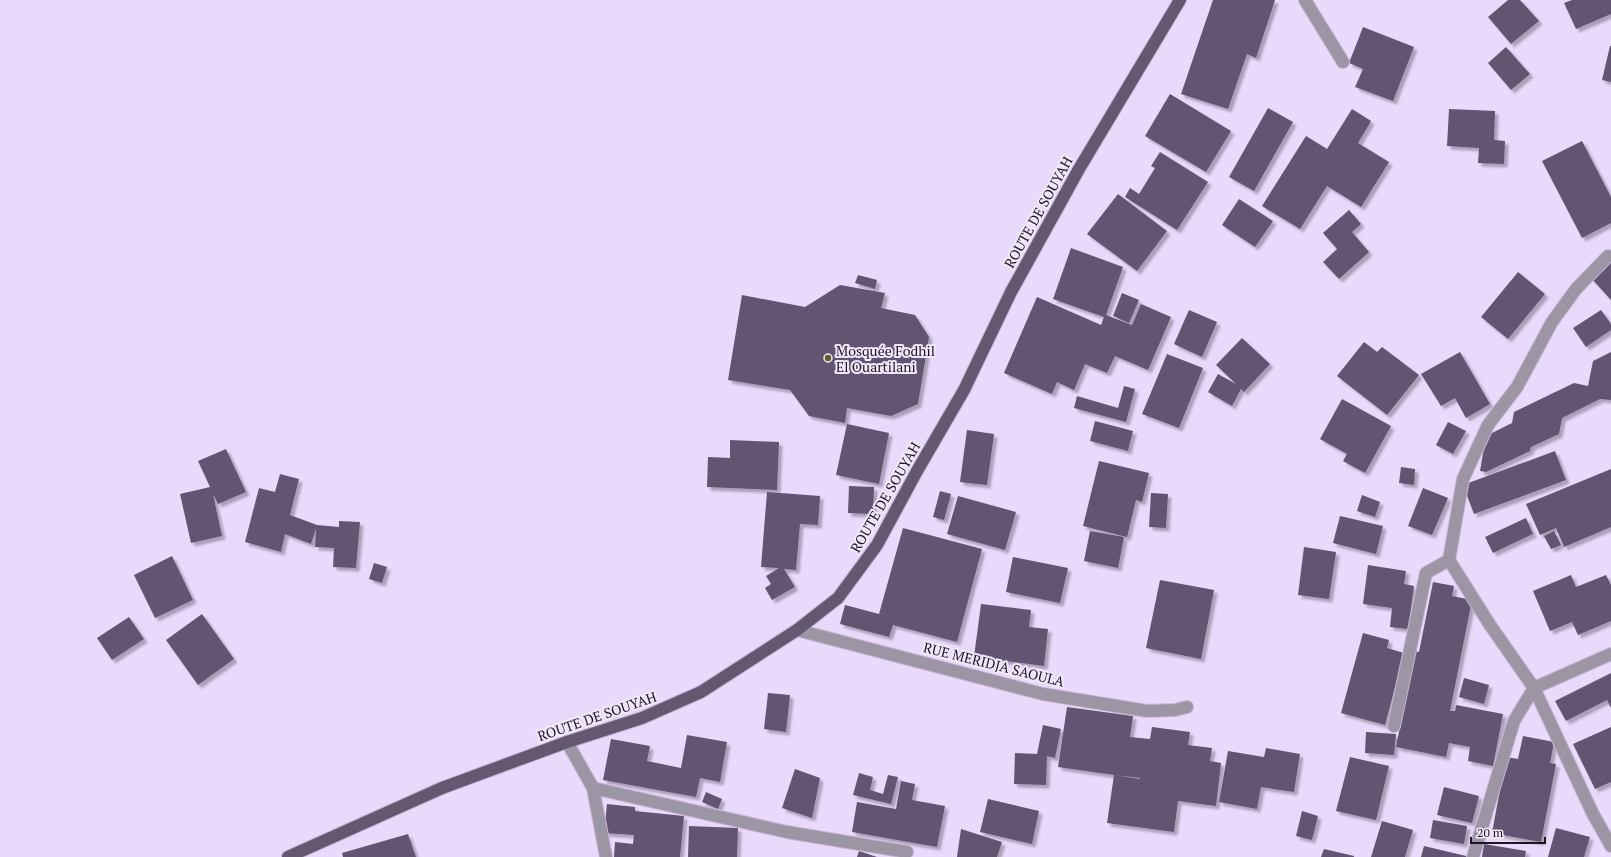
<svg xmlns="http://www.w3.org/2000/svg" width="1611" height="857" viewBox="0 0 1611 857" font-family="'PT Serif',serif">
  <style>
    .building { fill: #625471; fill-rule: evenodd; filter: url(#shadow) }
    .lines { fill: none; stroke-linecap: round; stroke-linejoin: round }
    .minor-casing { stroke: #c4b6d4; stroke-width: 14 }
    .major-casing { stroke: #c4b6d4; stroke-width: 14 }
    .minor { stroke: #9c95a4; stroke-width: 12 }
    .major { stroke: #645871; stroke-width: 12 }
    .poi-dot { fill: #665a27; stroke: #f3e9fe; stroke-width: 1.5 }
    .labels { text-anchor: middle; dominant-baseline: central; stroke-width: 4; stroke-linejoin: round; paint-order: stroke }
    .street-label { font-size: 14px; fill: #1d1723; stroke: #f3e9fe }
    .poi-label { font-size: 14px; fill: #1d1723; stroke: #f3e9fe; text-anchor: start }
  </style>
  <defs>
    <filter id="shadow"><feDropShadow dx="3.5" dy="3.5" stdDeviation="1" flood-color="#0004"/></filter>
  </defs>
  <rect width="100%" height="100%" fill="#e9d9fb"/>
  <g class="building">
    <path d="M1213,0h62l-19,58 -9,-4 -19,55 -47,-15z"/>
    <path d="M1508,0h12l19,21 -28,23 -23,-27z"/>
    <path d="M1572,0h39v14l-35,15 -12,-26z"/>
    <path d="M1363,27l51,20 -21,54 -38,-14 8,-18 -14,-6z"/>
    <path d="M1610,46h1v36l-9,-2z"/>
    <path d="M1506,47l24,27 -19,16 -23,-27z"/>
    <path d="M1170,94l61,37 -25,41 -61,-36z"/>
    <path d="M1268,108l25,14 -39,69 -25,-14z"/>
    <path d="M1352,109l19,12 -13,22 31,19 -28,45 -34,-21 -27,43 -38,-23 44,-70 21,13z"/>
    <path d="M1449,109l46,2 -1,29 11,1 -1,23 -26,-1 1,-15 -32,-2z"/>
    <path d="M1582,141l29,56v26l-29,15 -40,-77z"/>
    <path d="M1160,152l48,30 -31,48 -52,-33 5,-9 9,6 16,-26 -4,-2z"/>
    <path d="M1118,194l49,37 -30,40 -50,-37z"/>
    <path d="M1239,199l34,22 -18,26 -33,-22z"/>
    <path d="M1349,210l12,14 -9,8 17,20 -30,27 -16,-17 14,-13 -14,-16z"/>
    <path d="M1071,248l52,19 -17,48 26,10 9,-21 30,13 -23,53 -33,-14 -8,17 -22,-9 -11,26 -17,-8 -5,12 -48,-21 33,-76 64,28 3,-8 -51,-18z"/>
    <path d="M1611,260v40l-20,-22z"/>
    <path d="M1518,272l27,22 -37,45 -27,-22z"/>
    <path d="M858,275l19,5 -2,9 -20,-6z"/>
    <path d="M840,285l45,8 -4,15 34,7 14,22 -11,67 -27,12 -44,-8 -2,15 -36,-7 -19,-26 -62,-10 14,-85 63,12z"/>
    <path d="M1122,293l17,7 -10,23 -16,-7z"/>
    <path d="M1189,310l28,12 -15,35 -28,-13z"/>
    <path d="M1601,310l10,14v6l-25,17 -13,-19z"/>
    <path d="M1242,338l28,26 -26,28 -3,-3 -9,17 -24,-14 10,-18 18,10 -20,-19z"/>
    <path d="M1364,342l13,10 5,-5 37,28 -32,40 -50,-39z"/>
    <path d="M1460,352l30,52 -24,14 -11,-20 -14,8 -20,-32z"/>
    <path d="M1611,352v48l-11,-1 -38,19 -3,16 -28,13 -1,4 -44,21 -6,-1 6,-35 26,-13 2,-11 60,-29 14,3 5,-25z"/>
    <path d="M1167,354l36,14 -24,60 -37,-14z"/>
    <path d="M1124,386l11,3 -9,33 -52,-14 3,-12 41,12z"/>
    <path d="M1342,399l49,27 -26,47 -22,-12 4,-7 -27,-15z"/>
    <path d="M1095,421l38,10 -5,20 -38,-10z"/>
    <path d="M1448,422l18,9 -13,23 -17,-9z"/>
    <path d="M847,424l42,9 -10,51 -43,-9z"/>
    <path d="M967,430l27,4 -7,51 -27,-3z"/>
    <path d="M730,440l49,2 -2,48 -70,-3 1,-30 22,1z"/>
    <path d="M226,449l20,43 -28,12 -5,-10 9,42 -31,7 -11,-49 30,-7 -12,-26z"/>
    <path d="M1555,451l11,29 -92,34 -11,-29z"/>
    <path d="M1099,461l50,12 -7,29 -6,-2 -9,37 -44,-11z"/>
    <path d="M1401,467l14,2 -1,16 -15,-2z"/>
    <path d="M1611,469v58l-47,20 -8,-19 -16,7 -14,-31z"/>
    <path d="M280,474l19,5 -9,36 27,10 22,2v-6l21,1 -4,46 -23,-1 1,-19 -19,-1 1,-18 -5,15 -26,-10 -4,18 -36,-10 14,-54 16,4z"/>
    <path d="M849,486l25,1 -1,27 -25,-1z"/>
    <path d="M1423,488l25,10 -16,37 -24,-9z"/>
    <path d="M940,491l11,3 -7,26 -11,-3z"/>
    <path d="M767,492l53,4 -2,29 -18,-1 -4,46 -12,-1 11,18 -23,13 -7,-12 6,-4 -5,-8 13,-8 -18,-1z"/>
    <path d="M1151,493l17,1 -2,34 -17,-1z"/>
    <path d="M1362,495l18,7 -5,15 -18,-6z"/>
    <path d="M958,496l58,16 -11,38 -58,-16z"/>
    <path d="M1340,516l43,10 -7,28 -43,-11z"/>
    <path d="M1526,518l7,16 -40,19 -8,-16z"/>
    <path d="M903,528l79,21 -25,93 -64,-17 -4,12 -49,-13 5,-19 34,9z"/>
    <path d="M1090,531l34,6 -6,31 -34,-7z"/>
    <path d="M1554,531l7,14 -10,4 -7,-13z"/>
    <path d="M1304,547l32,5 -7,47 -31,-4z"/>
    <path d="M172,556l21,44 -38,18 -21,-43z"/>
    <path d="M1013,557l55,11 -8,35 -54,-11z"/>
    <path d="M374,563l13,4 -5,16 -13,-4z"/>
    <path d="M1368,565l38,6 -2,13 10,2 -6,43 -18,-2 2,-19 -29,-4z"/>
    <path d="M1571,575l5,12 30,-12 5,10v36l-33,14 -6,-13 -22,9 -17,-40z"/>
    <path d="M1160,580l54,10 -13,69 -55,-11z"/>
    <path d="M1433,582l21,4 -2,10 20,4 -22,111h5l1,-6 47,9 -10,52 -25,-5 2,-14 -21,-4 -3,14 -50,-10 19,-96 4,1z"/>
    <path d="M981,604l50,6 -2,17 19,2 -4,37 -70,-9z"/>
    <path d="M202,614l32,45 -36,26 -32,-45z"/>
    <path d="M129,617l15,22 -32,21 -15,-22z"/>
    <path d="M1363,633l26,7 -2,8 17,5 -19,72 -44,-12z"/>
    <path d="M1611,673v35l-4,-8 -41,21 -11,-20z"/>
    <path d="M1464,678l25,7 -5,19 -25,-7z"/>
    <path d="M768,693l22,2 -4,37 -22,-3z"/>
    <path d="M1067,707l66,9 -3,21 20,2 2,-12 38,5 -2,13 24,3 -2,13 11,2 -5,43 -38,-5 -4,31 -67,-9 7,-48 -56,-8zM1115,775l25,3v1z"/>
    <path d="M1043,725l18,4 -6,29 -8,-2 -1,29 -32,-1 1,-31 22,1z"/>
    <path d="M1611,727v55l-16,7 -22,-45z"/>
    <path d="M1366,732l30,2 -2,21 -29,-2z"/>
    <path d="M687,735l40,7 -7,40 -20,-4 -4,19 -93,-17 8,-41 39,7 -3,15 34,7z"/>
    <path d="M1523,736l31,6 -4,21 6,1 -15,78 -49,-9 14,-76 12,2z"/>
    <path d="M1266,748l34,6 -6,38 -33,-5 -4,22 -38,-7 9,-51 36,6z"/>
    <path d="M1350,757l39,9 -13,54 -40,-9z"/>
    <path d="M795,769l25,9 -8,40 -30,-10z"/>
    <path d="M859,773l14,4 -3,13 13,4 5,-19 10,2 -7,27 -38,-9z"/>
    <path d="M901,781l14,3 -3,16 33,6 -8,41 -85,-15 5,-30 39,7z"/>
    <path d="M1444,787l35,9 -7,27 -35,-8z"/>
    <path d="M706,792l16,7 -4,10 -16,-7z"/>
    <path d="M988,799l51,12 -7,33 -52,-12z"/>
    <path d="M607,804l28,3v4l49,5 -4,41h-66l1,-15 18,2 1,-9 -30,-2z"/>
    <path d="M1302,811l16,5 -6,24 -16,-4z"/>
    <path d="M1433,820l34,6 -3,18 -34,-6z"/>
    <path d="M1382,821l31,9 -8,27h-34z"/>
    <path d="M689,826l49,2 -1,29h-49z"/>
    <path d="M1556,828l34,9 -6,20h-36z"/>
    <path d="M961,829l41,13 -5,15h-40z"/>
    <path d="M408,834l8,23h-73l-1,-4z"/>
    <path d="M1484,844l42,7 -1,6h-43z"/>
    <path d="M1424,846l42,10v1h-45z"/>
    <path d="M1324,849l30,7v1h-33z"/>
    <path d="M859,851l18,6h-20z"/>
  </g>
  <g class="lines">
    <g class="minor-casing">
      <g id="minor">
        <path d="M1305,0l38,62"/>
        <path d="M1608,256l-32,33 -24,33 -35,65 -29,38 -25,54 -14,81 41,65 44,63 59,126 18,32"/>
        <path d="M797,630l246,64 104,17 28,-1 12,-3"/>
        <path d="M1394,726l32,-153 23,-13"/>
        <path d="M567,742l26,46 13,69"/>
        <path d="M593,788l194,44 120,20"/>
        <path d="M1473,857l41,-136 20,-33 77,-34"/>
      </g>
    </g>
    <g class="major-casing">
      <path id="major" d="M288,857l154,-69 125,-46 75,-24 59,-26 96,-62 41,-32 39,-53 40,-74 47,-81 47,-98 68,-123 101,-169"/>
    </g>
    <use href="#minor" class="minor"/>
    <use href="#major" class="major"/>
  </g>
  <circle class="poi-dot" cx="828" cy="358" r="4"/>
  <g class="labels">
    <g class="street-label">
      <text transform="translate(1038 212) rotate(-61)">ROUTE DE SOUYAH</text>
      <text transform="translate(885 497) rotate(-60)">ROUTE DE SOUYAH</text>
      <text transform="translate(994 664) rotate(14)">RUE MERIDJA SAOULA</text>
      <text transform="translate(597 716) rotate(-19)">ROUTE DE SOUYAH</text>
    </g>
    <g class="poi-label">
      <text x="836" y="350">Mosquée Fodhil<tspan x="836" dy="16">El Ouartilani</tspan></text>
    </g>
  </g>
  <path d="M1471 837v6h74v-6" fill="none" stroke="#1d1723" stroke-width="2"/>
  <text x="1477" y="837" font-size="12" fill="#1d1723" stroke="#f3e9fe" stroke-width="3" paint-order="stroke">20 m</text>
</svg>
